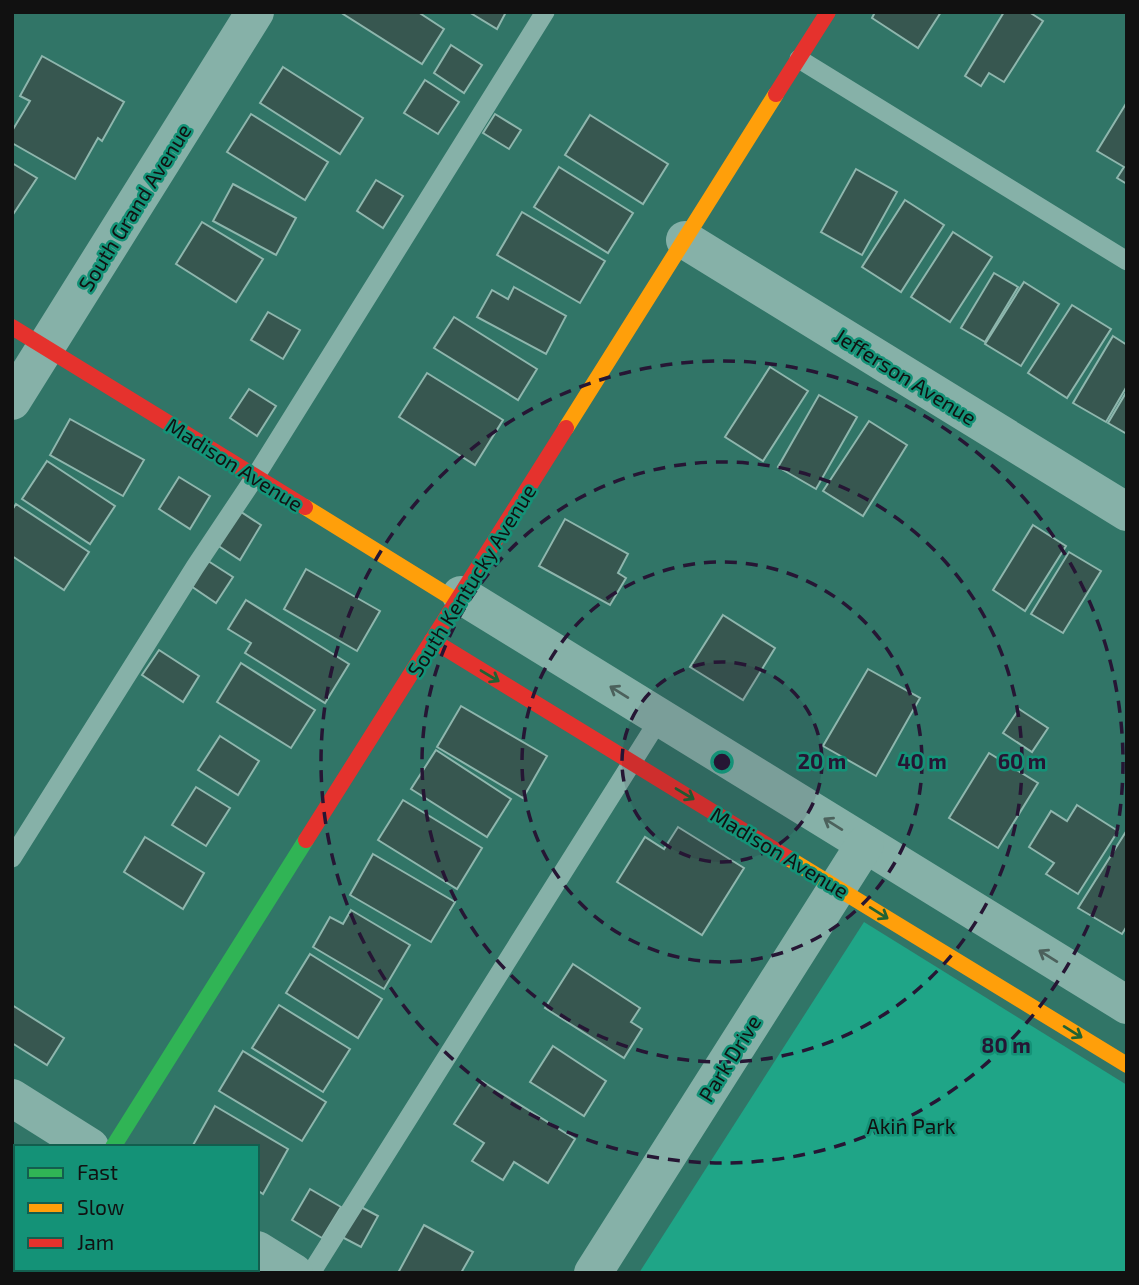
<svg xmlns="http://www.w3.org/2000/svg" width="1139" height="1285" viewBox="0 0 1139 1285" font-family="'Exo 2',sans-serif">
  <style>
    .green { fill: #1fa587 }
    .building { fill: #375750; stroke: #8eb6ad; stroke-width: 2 }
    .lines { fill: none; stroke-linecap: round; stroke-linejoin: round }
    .lane { stroke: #86b1a8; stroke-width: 19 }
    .street { stroke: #86b1a8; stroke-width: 38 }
    .fast { stroke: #30b455; stroke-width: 16 }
    .slow { stroke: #ff9f0a; stroke-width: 16 }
    .jam { stroke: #e5322d; stroke-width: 16 }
    .oneway { stroke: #206233 }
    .oneway2 { stroke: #4c615c }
    .ring { fill: none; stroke: #261634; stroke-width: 3.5; stroke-dasharray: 12 9 }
    .labels { text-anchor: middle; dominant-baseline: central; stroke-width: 5; stroke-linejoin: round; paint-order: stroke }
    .street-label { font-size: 21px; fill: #111; stroke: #149277 }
    .park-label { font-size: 21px; fill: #111; stroke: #149277 }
    .centre { fill: #261634; stroke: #149277; stroke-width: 3.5 }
    .ring-label { font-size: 21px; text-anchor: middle; font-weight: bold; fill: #261634; stroke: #149277; stroke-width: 5; stroke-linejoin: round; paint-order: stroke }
  </style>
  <rect width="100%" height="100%" fill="#317567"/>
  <path class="green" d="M864,922l263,163v188h-488z"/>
  <g class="building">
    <path d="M340,12h78l26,17 -22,35z"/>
    <path d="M469,12h37l-9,17z"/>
    <path d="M875,12h66l-23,36 -46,-30z"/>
    <path d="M1004,12h25l14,9 -39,61 -15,-9 -8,13 -16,-10z"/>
    <path d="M451,45l31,20 -18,28 -30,-20z"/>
    <path d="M42,56l82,46 -22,39 -4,-3 -23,41 -63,-36v-12l18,-30 -10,-5z"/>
    <path d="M283,67l80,51 -23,36 -80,-51z"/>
    <path d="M425,80l34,22 -21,32 -34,-21z"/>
    <path d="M1127,102v82l-10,-6 7,-11 -27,-16z"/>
    <path d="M251,114l77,48 -23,38 -78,-48z"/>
    <path d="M495,114l26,16 -12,19 -26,-16z"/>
    <path d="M590,115l78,49 -25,40 -78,-49z"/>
    <path d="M12,163l25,15 -25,38z"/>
    <path d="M559,167l74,46 -25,40 -74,-46z"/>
    <path d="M856,169l41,23 -35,63 -41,-23z"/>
    <path d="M376,180l27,16 -20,32 -26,-17z"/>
    <path d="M233,184l63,34 -20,37 -63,-34z"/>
    <path d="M905,200l39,25 -43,67 -39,-25z"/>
    <path d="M522,212l83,49 -25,42 -83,-48z"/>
    <path d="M202,222l61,37 -27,43 -60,-38z"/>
    <path d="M953,232l39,25 -42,65 -39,-25z"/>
    <path d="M994,273l24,14 -33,55 -24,-14z"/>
    <path d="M1024,282l35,22 -38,62 -36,-22z"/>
    <path d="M514,287l52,29 -20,38 -69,-37 15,-27 16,9z"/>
    <path d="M1072,305l39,24 -44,69 -39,-25z"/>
    <path d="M268,312l32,18 -17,29 -32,-19z"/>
    <path d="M454,317l83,52 -19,31 -84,-52z"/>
    <path d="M1113,336l14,9v41l-21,36 -33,-19z"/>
    <path d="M770,367l38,24 -45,70 -38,-24z"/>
    <path d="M427,373l76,47 -28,45 -76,-48z"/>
    <path d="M249,389l27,17 -19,30 -27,-18z"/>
    <path d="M1127,391v43l-19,-11z"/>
    <path d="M819,395l38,22 -41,72 -38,-22z"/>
    <path d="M70,419l74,41 -21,36 -73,-41z"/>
    <path d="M869,421l38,24 -44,71 -40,-25z"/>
    <path d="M47,461l68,45 -25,38 -68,-45z"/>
    <path d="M179,477l31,19 -20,33 -31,-20z"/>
    <path d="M16,504l73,48 -25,38 -52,-34v-46z"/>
    <path d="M235,508l26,17 -21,35 -26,-17z"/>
    <path d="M565,519l63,35 -10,19 8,5 -16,27 -71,-39z"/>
    <path d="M1033,525l33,21 -41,65 -32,-21z"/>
    <path d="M1069,552l32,19 -38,62 -32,-19z"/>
    <path d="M205,559l28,18 -17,26 -28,-19z"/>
    <path d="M306,569l74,42 -23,40 -73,-42z"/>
    <path d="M246,600l103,64 -24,39 -80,-50 6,-10 -23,-14z"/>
    <path d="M723,615l52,33 -32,52 -53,-33z"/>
    <path d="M159,650l40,26 -16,26 -41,-27z"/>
    <path d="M241,663l74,47 -24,38 -74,-46z"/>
    <path d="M868,669l52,29 -44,78 -53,-30z"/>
    <path d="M461,706l86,50 -24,42 -86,-51z"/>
    <path d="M1019,709l29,19 -16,24 -29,-19z"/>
    <path d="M220,736l39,25 -21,34 -40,-25z"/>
    <path d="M436,750l75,49 -24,38 -76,-48z"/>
    <path d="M989,753l49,30 -40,65 -49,-30z"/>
    <path d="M196,787l34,21 -24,38 -34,-21z"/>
    <path d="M403,800l79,48 -25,41 -79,-49z"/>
    <path d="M1077,805l41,26 -40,63 -32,-20 8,-11 -25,-16 22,-36 16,10z"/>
    <path d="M678,827l66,41 -42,67 -85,-53 28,-45 19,12z"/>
    <path d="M1127,830v96l-5,8 -44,-26z"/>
    <path d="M145,837l59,36 -21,36 -59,-37z"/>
    <path d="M373,854l82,48 -24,40 -81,-47z"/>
    <path d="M351,910l59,35 -26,44 -71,-42 17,-30 13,7z"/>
    <path d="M310,954l72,45 -24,39 -72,-45z"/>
    <path d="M573,964l67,44 -9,14 11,7 -18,29 -79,-50z"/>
    <path d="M12,1005l52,33 -17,27 -35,-22z"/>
    <path d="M279,1005l71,44 -27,43 -71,-44z"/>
    <path d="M553,1046l53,35 -22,35 -54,-34z"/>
    <path d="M243,1051l83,51 -24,39 -83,-50z"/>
    <path d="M482,1081l93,58 -27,44 -34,-21 -11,18 -31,-19 12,-18 -30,-19z"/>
    <path d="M215,1106l73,43 -25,45 -6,-4v-43h-65z"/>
    <path d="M310,1189l31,18 -19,31 -30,-18z"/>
    <path d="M359,1206l19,10 -17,31 -19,-10z"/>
    <path d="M424,1225l49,27 -12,21h-63z"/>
  </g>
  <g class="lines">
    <g class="lane">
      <path d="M799,59l328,202"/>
      <path d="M12,858l183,-291 60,-90 290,-465"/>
      <path d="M311,1273l349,-555"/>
    </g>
    <g class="street">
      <path d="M685,240l442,272"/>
      <path d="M12,401l243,-389"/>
      <path d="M461,595l666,410"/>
      <path d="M12,1098l78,49"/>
      <path d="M257,1250l37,23"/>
      <path d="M593,1273l272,-429"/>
    </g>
    <g class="fast">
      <path d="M113,1147l193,-307"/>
      <path d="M33,1273l2,-4"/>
    </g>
    <g class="slow">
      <path d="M566,428l210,-334"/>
      <path d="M305,507l152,94"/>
      <path d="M788,858l339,207"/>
    </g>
    <g class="jam">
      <path d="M776,94l52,-82"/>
      <path d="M12,327l293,180"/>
      <path d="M432,640l356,218"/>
      <path d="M306,840l260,-412"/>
    </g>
  </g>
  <defs><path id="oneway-shaft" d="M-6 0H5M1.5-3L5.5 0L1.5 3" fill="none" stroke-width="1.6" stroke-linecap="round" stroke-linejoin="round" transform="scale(1.75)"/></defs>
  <g class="oneway">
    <use href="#oneway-shaft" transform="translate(490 676) rotate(31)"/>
    <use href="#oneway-shaft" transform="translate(685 794) rotate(31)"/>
    <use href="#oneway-shaft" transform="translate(879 913) rotate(32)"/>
    <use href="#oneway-shaft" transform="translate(1073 1032) rotate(32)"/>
  </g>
  <g class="oneway2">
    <use href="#oneway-shaft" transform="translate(619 692) rotate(-148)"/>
    <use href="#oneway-shaft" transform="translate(833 824) rotate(-148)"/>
    <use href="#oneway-shaft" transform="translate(1048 956) rotate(-148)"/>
  </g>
  <circle cx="722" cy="762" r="100" fill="#261634" fill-opacity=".12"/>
  <g class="ring">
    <circle cx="722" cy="762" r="100"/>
    <circle cx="722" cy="762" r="200"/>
    <circle cx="722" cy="762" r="300"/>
    <circle cx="722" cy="762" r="401"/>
  </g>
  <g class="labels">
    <g class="street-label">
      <text transform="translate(134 207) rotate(-58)">South Grand Avenue</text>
      <text transform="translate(906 376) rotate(32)">Jefferson Avenue</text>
      <text transform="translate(235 464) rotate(32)">Madison Avenue</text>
      <text transform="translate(471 580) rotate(-58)">South Kentucky Avenue</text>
      <text transform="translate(780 852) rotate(31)">Madison Avenue</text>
      <text transform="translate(729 1058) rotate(-58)">Park Drive</text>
    </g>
    <g class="park-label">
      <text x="911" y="1125">Akin Park</text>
    </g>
  </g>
  <circle cx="722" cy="762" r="10" class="centre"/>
  <g class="ring-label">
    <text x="822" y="769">20 m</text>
    <text x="922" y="769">40 m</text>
    <text x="1022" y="769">60 m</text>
    <text x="1006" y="1053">80 m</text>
  </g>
  <rect width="1139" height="1285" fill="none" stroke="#111111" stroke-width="28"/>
  <rect x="14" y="1145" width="245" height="126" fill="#149277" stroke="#135e4e" stroke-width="2"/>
  <rect x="28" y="1168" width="35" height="10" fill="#30b455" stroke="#135e4e" stroke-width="2"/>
  <text x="77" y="1180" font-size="21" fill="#111111">Fast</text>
  <rect x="28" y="1203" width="35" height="10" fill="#ff9f0a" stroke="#135e4e" stroke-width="2"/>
  <text x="77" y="1215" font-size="21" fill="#111111">Slow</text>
  <rect x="28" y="1238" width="35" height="10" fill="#e5322d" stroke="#135e4e" stroke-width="2"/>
  <text x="77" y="1250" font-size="21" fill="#111111">Jam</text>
</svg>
